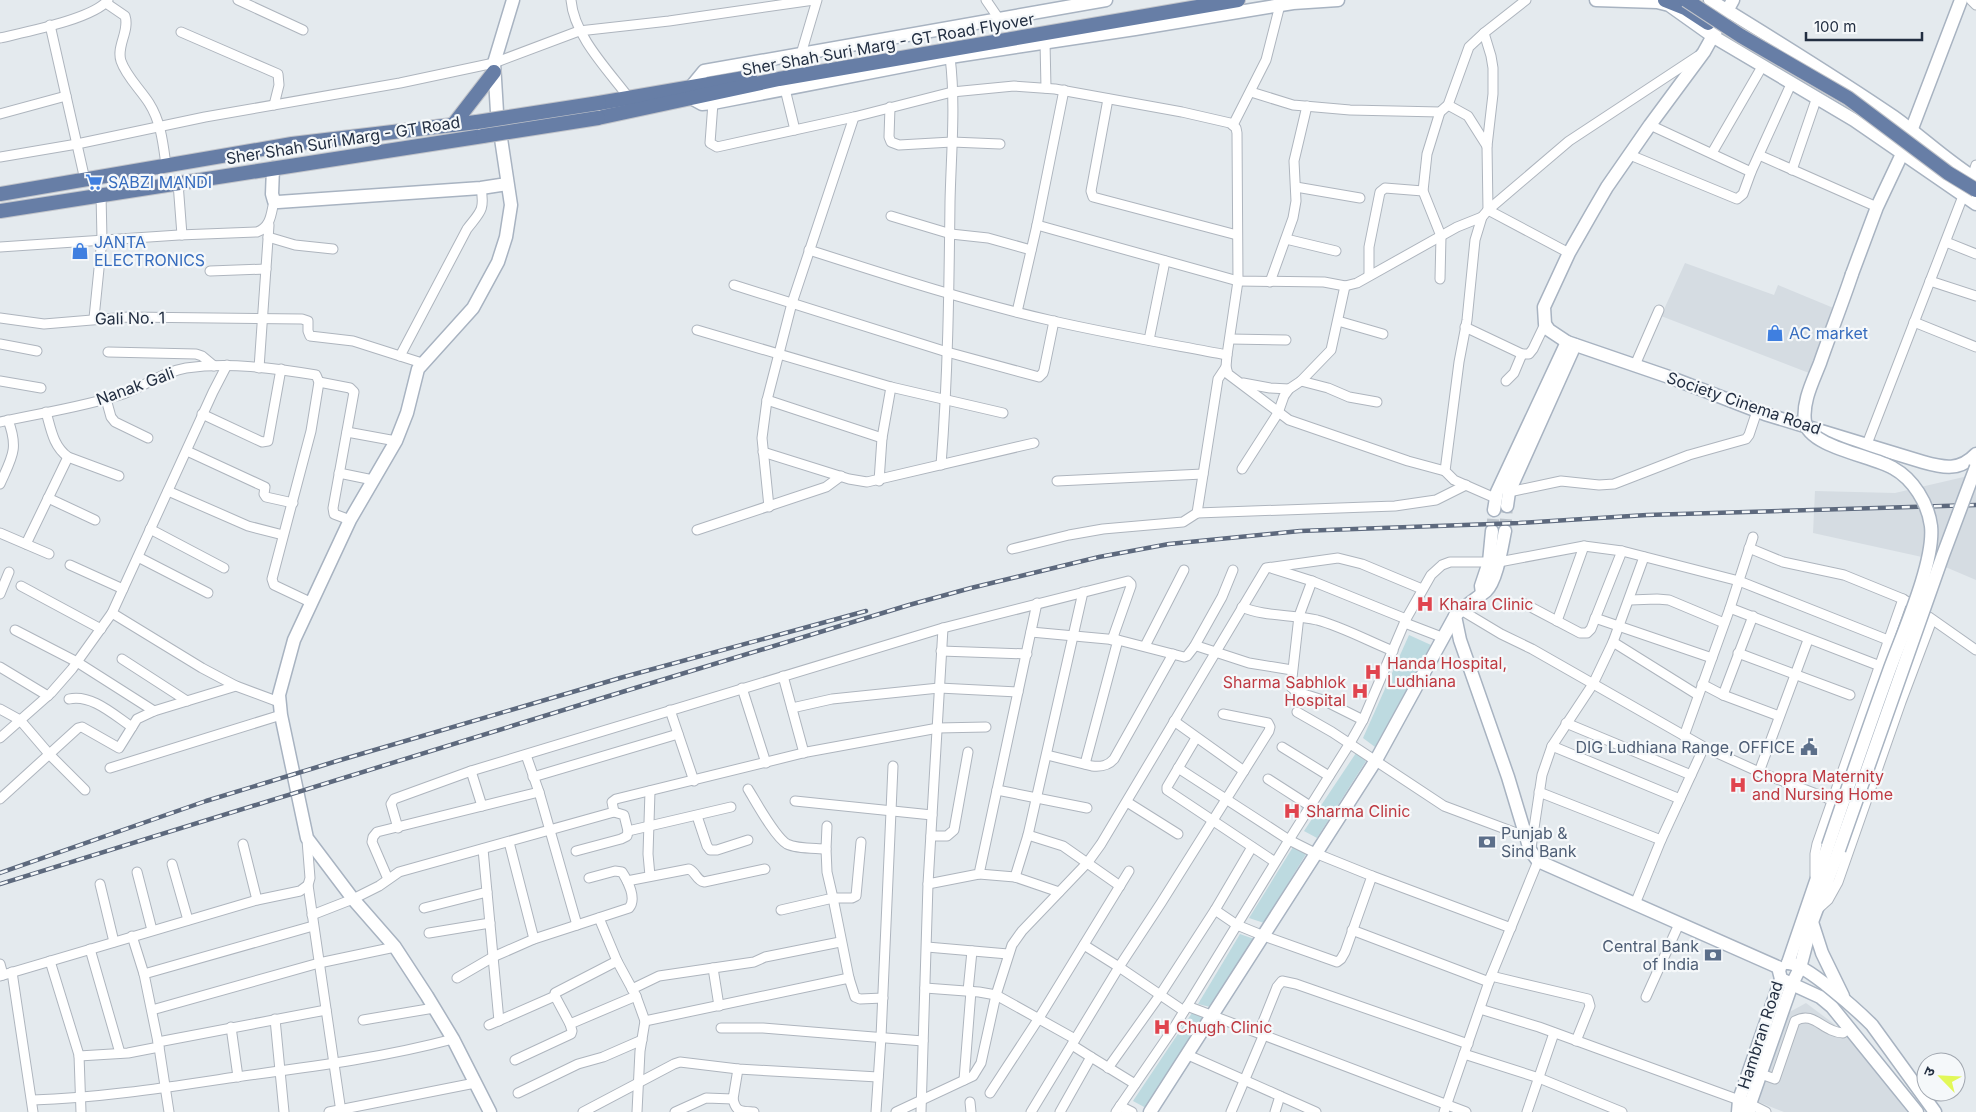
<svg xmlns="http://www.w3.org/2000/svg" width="1976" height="1112" viewBox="0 0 1976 1112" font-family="Inter,'Noto Sans Devanagari',sans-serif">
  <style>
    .built { fill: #d5dce2 }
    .green { fill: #bddae0 }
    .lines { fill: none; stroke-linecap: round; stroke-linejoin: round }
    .secondary-tunnel { stroke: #bdc4cb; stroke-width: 12; stroke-dasharray: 12 6; stroke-linecap: butt }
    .street-casing { stroke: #aeb5be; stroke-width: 11 }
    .secondary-casing { stroke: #a8b3c1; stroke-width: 15 }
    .primary-casing { stroke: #c1c4ca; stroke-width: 16 }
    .street { stroke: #fff; stroke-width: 9 }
    .secondary { stroke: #fff; stroke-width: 12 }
    .primary { stroke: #677ea6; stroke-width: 14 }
    .rail-casing { stroke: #5d697d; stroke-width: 4.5 }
    .rail { stroke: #f5f8fa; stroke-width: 2.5; stroke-dasharray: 8; stroke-linecap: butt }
    .secondary-bridge-casing { stroke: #a8b3c1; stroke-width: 15; stroke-linecap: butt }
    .primary-bridge-casing { stroke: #c1c4ca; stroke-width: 16; stroke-linecap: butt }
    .secondary-bridge { stroke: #fff; stroke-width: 12 }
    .primary-bridge { stroke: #677ea6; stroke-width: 14 }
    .labels { text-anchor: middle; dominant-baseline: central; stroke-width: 4.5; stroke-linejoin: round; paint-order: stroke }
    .street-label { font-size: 16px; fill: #222e41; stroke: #f5f8fa }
    .shop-label { font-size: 16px; fill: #366cbe; stroke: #f5f8fa; text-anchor: start }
    .health-label { font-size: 16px; fill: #be3a42; stroke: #f5f8fa; text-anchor: start }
    .service-label { font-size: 16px; fill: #4e5e75; stroke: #f5f8fa; text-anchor: end }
  </style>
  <rect width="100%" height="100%" fill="#e4eaee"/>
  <g class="built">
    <path d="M1685,263l89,32 4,-10 58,24 -27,64 -148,-57z"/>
    <path d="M1976,470v110l-54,-23 -109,-24 2,-42 80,2 73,-17z"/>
    <path d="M1806,1003l44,33 57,76h-123l-28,-11 30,-87z"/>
  </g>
  <g class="green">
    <path d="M1409,635l22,10 -56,102 -12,-9z"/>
    <path d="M1356,753l10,8 -49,77 -13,-7z"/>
    <path d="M1293,847l13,7 -42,69 -15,-5z"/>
    <path d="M1240,934l14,5 -44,68 -12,-3z"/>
    <path d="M1192,1013l13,5 -59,90 -13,-7z"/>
  </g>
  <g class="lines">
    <g class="secondary-tunnel">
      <path d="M1492,531l2,-21"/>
      <path d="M1505,531l2,-25"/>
    </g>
    <g class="street-casing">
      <g id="street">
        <path d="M238,0l65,30"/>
        <path d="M571,0c3,36 37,70 58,98"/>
        <path d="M986,0l13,19"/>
        <path d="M1526,0l-42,33 7,23 2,12v26l-6,52 1,64 81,43"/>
        <path d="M1971,0l5,5"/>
        <path d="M106,3l19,13c5,15 -9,30 -4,45 5,15 19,28 28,42 12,19 14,40 17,62"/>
        <path d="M50,25l35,155"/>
        <path d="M181,32l97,42 1,11 -5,20"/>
        <path d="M0,38c25,-6 93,-19 108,-38"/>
        <path d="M1045,42l1,46"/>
        <path d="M801,54l16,-54"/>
        <path d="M785,89l10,41"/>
        <path d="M1251,92l42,13 57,5 90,2 8,-7 21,-58 15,-14"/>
        <path d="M1108,99l-17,92 2,6 144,38"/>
        <path d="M713,103l-3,40 7,4 137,-30 98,-25 62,-6 41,3 127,23 48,11 6,5 1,5 1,148 -11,74 -1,12 2,7 61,46 119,41 37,10"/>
        <path d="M1448,105l20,11 19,30"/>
        <path d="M890,107l-1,30 2,5 8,3 53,-3 48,2"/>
        <path d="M1440,112l-13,42 -4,37 18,45 -1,43"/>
        <path d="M0,114l66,-18"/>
        <path d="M1233,125l33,-65 14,-55"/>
        <path d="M1650,125l101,47"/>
        <path d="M1712,153l51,-88"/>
        <path d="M1630,155l107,44 6,-5 8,-22 41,-90"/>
        <path d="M1759,155l118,52"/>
        <path d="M0,157l77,-13 128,-27 195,-34 94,-20 85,-32 90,-10 145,-21"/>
        <path d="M1792,170l25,-73"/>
        <path d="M1972,177l4,-12"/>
        <path d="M178,183l4,52"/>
        <path d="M1296,187l64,11"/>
        <path d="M891,216l60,18 37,4 43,12"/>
        <path d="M1037,225l201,56 86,1 21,4 12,-3 100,-56 25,-10"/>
        <path d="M268,237l27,8 38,4"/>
        <path d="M1286,239l50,12"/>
        <path d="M1946,242l30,12"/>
        <path d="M0,247l179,-12 78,-3c14,-5 14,-18 17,-31"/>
        <path d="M809,250c81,26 161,52 244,71 57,13 116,23 174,34"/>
        <path d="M210,271l56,-2"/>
        <path d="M1369,275v-28l11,-55 5,-4 38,3"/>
        <path d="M1930,281l46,15"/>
        <path d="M1270,282l23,-64 3,-17 -2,-40 13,-55"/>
        <path d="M734,285l213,67 92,25 4,-4 1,-3 10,-49"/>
        <path d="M1017,312l20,-87 27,-135"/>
        <path d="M0,318l44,6 84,-7 174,2 6,2v10l2,5 43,5 69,22"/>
        <path d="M94,318l8,-79 -1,-45"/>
        <path d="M1338,321l45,13"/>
        <path d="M1914,322l62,25"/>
        <path d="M1465,327l57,27h7l4,-5 12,-25"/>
        <path d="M697,330l194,57 112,26"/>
        <path d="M1230,339l56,1"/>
        <path d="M1149,340l16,-79"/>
        <path d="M0,344l37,7"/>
        <path d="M108,352l88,2 6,2 12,10"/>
        <path d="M400,356l67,-127c13,-17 18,-18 14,-41"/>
        <path d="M1635,365l24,-55"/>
        <path d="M259,368l10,-143"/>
        <path d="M0,381l41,7"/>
        <path d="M1301,381l27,7 21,9 28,5"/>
        <path d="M1506,381l8,-8 8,-19"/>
        <path d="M319,382l31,6 4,4 -21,116 1,6 16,6"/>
        <path d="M1243,383l27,5 19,1"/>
        <path d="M106,399l5,18 4,5 33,16"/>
        <path d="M767,400l115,38"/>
        <path d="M46,412c5,17 7,34 22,45l51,19"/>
        <path d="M202,414l60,28 6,-1 13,-72"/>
        <path d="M0,422c41,-9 83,-15 123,-28 22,-8 40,-22 63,-26 43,-6 87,0 130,7l3,7 -8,49 -39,148 2,6 36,17"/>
        <path d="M347,432l49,9"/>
        <path d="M1867,444l96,-248"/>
        <path d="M187,451l78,36 -1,7 2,3 27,6"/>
        <path d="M763,452l86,27 18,3 167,-39"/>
        <path d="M941,465c7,-88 8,-175 9,-263 1,-48 6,-97 0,-145"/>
        <path d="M1242,469l36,-56 6,-17 5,-7 12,-8 30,-31 14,-64"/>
        <path d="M339,473l34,7"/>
        <path d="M879,481l3,-43 9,-51"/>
        <path d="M1057,481l146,-7"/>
        <path d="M0,484c12,-27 19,-35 8,-64"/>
        <path d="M168,491l80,35 35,9"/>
        <path d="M1509,492l52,-11 38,4 15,-1 75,-29 57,-16 3,-4 8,-24"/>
        <path d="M48,498l47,22"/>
        <path d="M1495,498l-41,-18 -9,-9 14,-109 8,-42 8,-80 7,-23 6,-7 81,-69 129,-85"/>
        <path d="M769,507l-7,-69 5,-38 25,-97 62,-186"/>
        <path d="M1197,513l21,-134 8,-12"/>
        <path d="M150,529l74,39"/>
        <path d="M697,530l129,-43 15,-11"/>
        <path d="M0,533l49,21"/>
        <path d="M26,544l42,-87"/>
        <path d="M1749,548l34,14 61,13 59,24 5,3"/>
        <path d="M1012,549l57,-14 34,-6 80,-7 14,-9 198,-7 41,-6 30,-15"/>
        <path d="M138,557l70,36"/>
        <path d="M1499,562l85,-16 38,5 117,30 149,59"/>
        <path d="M70,565l53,24"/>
        <path d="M1271,568l41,13 94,38"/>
        <path d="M1312,581l-13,35 -8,71 6,5 26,8 40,20"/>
        <path d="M21,586l80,43"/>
        <path d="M0,594l9,-22"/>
        <path d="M1630,600l27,-1 12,1 55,23"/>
        <path d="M1523,603l57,30h7l4,-4 31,-78"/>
        <path d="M1242,607c23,10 50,7 75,13 26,7 51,21 76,31"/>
        <path d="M1730,608l150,58"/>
        <path d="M1461,610l40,24 31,15 172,98 55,25 73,28"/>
        <path d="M112,613l90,55 34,18 43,16"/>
        <path d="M1929,617l47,33"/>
        <path d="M1595,618l117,40"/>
        <path d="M1557,621l27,-75"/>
        <path d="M1405,623l39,15"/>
        <path d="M943,628l-15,256 51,-10 58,-271"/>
        <path d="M15,630l62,32 77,49"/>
        <path d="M1031,632l87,8 66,17 3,-1 7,-9 3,-1 52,17 43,7"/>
        <path d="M1613,642l85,53"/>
        <path d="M1145,646l39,-76"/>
        <path d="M1194,647l28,-50 11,-27"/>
        <path d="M941,651l86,3"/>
        <path d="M1738,653l112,42"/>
        <path d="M122,659l65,42"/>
        <path d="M0,667l48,29"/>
        <path d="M783,676l21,77"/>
        <path d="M1702,684l21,11 56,21"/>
        <path d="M742,688l24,75"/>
        <path d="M1723,695l30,-79"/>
        <path d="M69,699c23,-5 45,16 63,28"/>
        <path d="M792,708l40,-9 107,-11 79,4"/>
        <path d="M0,709l20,11 30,35 35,35"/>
        <path d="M670,710l24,71"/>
        <path d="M1297,712l35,20 112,74 83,31"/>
        <path d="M1174,721l70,50"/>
        <path d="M1566,723l125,52"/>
        <path d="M1684,736l46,-128 23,-71"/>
        <path d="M0,738l51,-45 21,-24 40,-56 101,-221 14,-27"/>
        <path d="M1196,738l-29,49v3l108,72"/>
        <path d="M1552,746l128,53"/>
        <path d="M1282,747l47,29"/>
        <path d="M526,755l13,37 38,133 52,-17c8,-9 -1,-27 -7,-36l-7,-1 -26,7"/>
        <path d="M1047,755l45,11c9,1 16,0 22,-7l59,-105"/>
        <path d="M1085,764l33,-124"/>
        <path d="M110,768l171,-53"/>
        <path d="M471,771l11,35"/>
        <path d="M1759,772l49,-132"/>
        <path d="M533,777l145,-43"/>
        <path d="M1268,779l42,27"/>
        <path d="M748,789c8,13 27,48 39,55 10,5 27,4 39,5l1,-23"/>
        <path d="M997,790l90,18"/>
        <path d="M650,791l-2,63 2,22"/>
        <path d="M1539,792l122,48"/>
        <path d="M0,799l78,-71 4,-1 37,21 18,-29 17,-8 82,-25"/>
        <path d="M795,801l137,14"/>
        <path d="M1127,802l51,32"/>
        <path d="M697,816l10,30 3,4h7l31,-10"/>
        <path d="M398,828l-7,-24 3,-5 77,-28 472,-143 185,-47 3,3v2l-19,54"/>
        <path d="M628,831l103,-24"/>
        <path d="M1028,835l35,11 57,40"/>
        <path d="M931,836h16l7,-6 14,-78"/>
        <path d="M307,840l3,38 -2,7 33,227"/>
        <path d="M509,842l25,97"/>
        <path d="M243,844l14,56"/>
        <path d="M1531,848l11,-73 10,-29 41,-62 20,-42 31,-85"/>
        <path d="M483,849l16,172"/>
        <path d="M576,851l45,-12 6,-3 1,-5 -4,-16 -10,-3"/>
        <path d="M172,864l16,56"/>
        <path d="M137,872l15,58"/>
        <path d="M979,874l36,3 13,-42 55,-243"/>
        <path d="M1372,876l139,52"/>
        <path d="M1815,876v-22l2,-10 86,-245"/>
        <path d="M1015,877l44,15"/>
        <path d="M388,879l-16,-37 1,-5 4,-5 162,-40"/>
        <path d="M627,881l62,-12c7,3 7,11 15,13l61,-13"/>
        <path d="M100,884l14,58"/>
        <path d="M1635,904l26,-64 43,-93"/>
        <path d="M424,908l63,-16"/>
        <path d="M1818,909l10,-9 10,-18 63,-180 31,-82"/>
        <path d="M781,910l52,-12 -6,-26 -1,-23"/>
        <path d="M1215,910l37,-63"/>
        <path d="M312,915l41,-16 26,-13 20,-14 215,-60 -2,-10 4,-3 191,-47 131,-24 48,-1"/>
        <path d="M599,918l18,43 19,35 9,25"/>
        <path d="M1352,930l137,52"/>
        <path d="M429,933l61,-10"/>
        <path d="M132,936l12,38"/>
        <path d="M1084,945l35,22 42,-64 108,-172 1,-4 -2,-4 -45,-9"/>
        <path d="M927,947l81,7"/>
        <path d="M90,949l30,104"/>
        <path d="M50,961l29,94 2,57"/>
        <path d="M0,964l3,11"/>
        <path d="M713,968l6,38"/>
        <path d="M12,972l21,140"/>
        <path d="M0,976l257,-76 43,-9 8,-6"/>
        <path d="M1491,976l97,23 2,7 -14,35"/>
        <path d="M457,978l36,-21 41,-18 43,-14"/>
        <path d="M849,978l-16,-80h19l4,-2 5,-54"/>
        <path d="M925,988l54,4 17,3 79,44"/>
        <path d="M632,989l27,-13 95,-14 11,-5 75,-15"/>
        <path d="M968,991l4,-40"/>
        <path d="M1646,997l33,-73"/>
        <path d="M1187,1006l279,106"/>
        <path d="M1480,1009l59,18 211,77 16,8"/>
        <path d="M152,1010l167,-47 76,-16"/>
        <path d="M275,1019l9,93"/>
        <path d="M363,1020l71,-12"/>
        <path d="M570,1024l-15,-28v-3l62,-32"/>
        <path d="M489,1025l66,-29"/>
        <path d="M231,1027l7,50"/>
        <path d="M721,1028h42l160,13"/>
        <path d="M1259,1032l18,-45 5,-6 14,3 172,60"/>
        <path d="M158,1042l168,-32"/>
        <path d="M1072,1045l19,12"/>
        <path d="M1464,1054l75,24 83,34"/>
        <path d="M1188,1055l92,41 -5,16"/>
        <path d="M79,1056l49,-3 31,-6"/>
        <path d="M515,1060l56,-26 1,-3 -2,-7 66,-28"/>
        <path d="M1108,1068l52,-73 55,-85 22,15 27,11 73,26 4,-3 4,-7 27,-76 -57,-23 -26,-13 -111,-72"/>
        <path d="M1761,1074l14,5 20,-58c19,-11 27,11 48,12l6,-5"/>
        <path d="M964,1080l7,-89"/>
        <path d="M518,1093l60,-29 25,-7 39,-17"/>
        <path d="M990,1093l49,-75 90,-147"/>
        <path d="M1280,1096l36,16"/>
        <path d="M733,1099c3,13 7,12 21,13"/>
        <path d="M33,1100c68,-2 136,-13 203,-23 73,-10 146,-19 217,-38"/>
        <path d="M970,1102l1,10"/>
        <path d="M1120,1106l12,6"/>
        <path d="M169,1112l-10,-65 -15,-73 169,-48"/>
        <path d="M329,1112l146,-29"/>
        <path d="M583,1112l91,-48 6,-2 58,7 140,8"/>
        <path d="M637,1112l3,-61 5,-30 204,-43 6,19 5,2 23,-1"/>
        <path d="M675,1112l31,-14 27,1 5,-30"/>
        <path d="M876,1112l5,-75 12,-271"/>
        <path d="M896,1112l77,-36 8,-13 15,-68 16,-50 10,-14 66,-69 13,-18 165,-276 72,-10 24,6 60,25"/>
        <path d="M921,1112l7,-228"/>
        <path d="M1031,1112l88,-145 65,44"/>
        <path d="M1060,1112l31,-55 44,27"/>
        <path d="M1116,1112l59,-86 114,-186 61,-97 13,-23 43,-101 25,-44 11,-10 8,-3h39"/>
        <path d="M1231,1112l33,-78"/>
        <path d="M1444,1112l47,-136 47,-115"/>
        <path d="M1527,1112l27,-79"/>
      </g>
    </g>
    <g class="secondary-casing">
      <g id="secondary">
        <path d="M1596,0l61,2 12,3 45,32 140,83 122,84"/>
        <path d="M1710,0c62,38 124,76 184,117 28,20 53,44 82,62"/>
        <path d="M1733,0l-29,52 -54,73 -43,62 -14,24 -24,42 -25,54 1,17 4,6 18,12 102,35 96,37 158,48c21,6 37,9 53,-8"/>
        <path d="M690,88l14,-17 402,-71"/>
        <path d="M691,98l11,6 11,-1 237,-46 185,-28 158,-26 45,-3"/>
        <path d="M1911,131l50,-131"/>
        <path d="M273,168l-1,26 2,7 4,1 203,-14 26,-4"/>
        <path d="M1852,274l25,-67 25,-53"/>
        <path d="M1507,506l2,-14 66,-147"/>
        <path d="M1494,510l3,-18 70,-150"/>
        <path d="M1482,593l-1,-7 8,-24 3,-31"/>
        <path d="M1455,616l5,24 48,137 22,73 8,11 242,107"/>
        <path d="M1812,922l10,31 21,43"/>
        <path d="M1788,963c17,0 70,48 84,62l63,87"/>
        <path d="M1788,963l40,-117"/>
        <path d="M1781,979l39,18 12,10 85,105"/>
        <path d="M490,1112l-37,-73 -26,-43 -32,-49 -42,-48 -46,-61 -26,-123 -2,-20 15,-55 56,-120 46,-79 11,-28 11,-44 55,-61 25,-46 8,-25 5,-32 -14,-93 -3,-49 19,-63"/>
        <path d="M1150,1112l226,-352 79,-144c9,-10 21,-17 31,-25 11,-10 16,-46 19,-60"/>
        <path d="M1738,1112l1,-12 42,-121 -2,-8"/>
        <path d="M1749,1112l1,-8 42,-120 8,-16 12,-46 27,-72"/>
      </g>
    </g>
    <g class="primary-casing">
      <g id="primary">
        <path d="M1665,0l20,8 23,15"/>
        <path d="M599,103l151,-26"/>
        <path d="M598,118l181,-39 459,-79"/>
        <path d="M453,125l41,-53"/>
        <path d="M0,194l292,-50 185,-22"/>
        <path d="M0,211l483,-75"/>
      </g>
    </g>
    <use href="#street" class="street"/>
    <use href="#secondary" class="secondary"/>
    <use href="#primary" class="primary"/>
    <g class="rail-casing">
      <g id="rail">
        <path d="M0,873l206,-72 131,-40 283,-83 246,-67"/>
        <path d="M0,884l622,-192 287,-87 62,-17 128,-31 70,-13 131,-13 219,-8 128,-8 329,-10"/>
      </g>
    </g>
    <use href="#rail" class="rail"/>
    <g class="secondary-bridge-casing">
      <g id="secondary-bridge">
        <path d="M1828,846c20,-59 40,-117 61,-175 13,-36 46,-109 42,-145 -3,-23 -18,-47 -38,-58 -20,-12 -84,-21 -88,-46 -3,-20 8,-41 15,-59 10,-29 22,-59 32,-89"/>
        <path d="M1839,850l104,-295 33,-88"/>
      </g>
    </g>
    <g class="primary-bridge-casing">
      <g id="primary-bridge">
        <path d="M1686,0l55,36 107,62 100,75 28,17"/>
        <path d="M477,122l122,-19"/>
        <path d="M483,136l115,-18"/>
      </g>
    </g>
    <use href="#secondary-bridge" class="secondary-bridge"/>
    <use href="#primary-bridge" class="primary-bridge"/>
  </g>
  <defs>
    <g id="supermarket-bare" transform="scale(1.35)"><path d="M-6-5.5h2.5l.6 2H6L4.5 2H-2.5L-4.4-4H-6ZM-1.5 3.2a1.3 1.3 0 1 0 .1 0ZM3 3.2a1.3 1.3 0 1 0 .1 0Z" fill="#3f7fe0" stroke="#f5f8fa" stroke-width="2.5" paint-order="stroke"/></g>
    <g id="shop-bare" transform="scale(1.35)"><path d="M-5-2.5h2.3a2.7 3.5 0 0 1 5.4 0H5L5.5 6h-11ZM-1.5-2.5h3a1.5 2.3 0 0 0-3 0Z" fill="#3f7fe0" stroke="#f5f8fa" stroke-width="2.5" paint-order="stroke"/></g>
    <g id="hospital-bare" transform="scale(1.35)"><path d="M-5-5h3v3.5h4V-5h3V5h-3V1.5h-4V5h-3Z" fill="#e0444e" stroke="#f5f8fa" stroke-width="2.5" paint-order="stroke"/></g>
    <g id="civic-bare" transform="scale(1.35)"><path d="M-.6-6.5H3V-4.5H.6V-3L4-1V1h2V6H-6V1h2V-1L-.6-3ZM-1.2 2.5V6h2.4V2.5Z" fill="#5c6f8a" stroke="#f5f8fa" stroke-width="2.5" paint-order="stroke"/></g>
    <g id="bank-bare" transform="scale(1.35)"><path d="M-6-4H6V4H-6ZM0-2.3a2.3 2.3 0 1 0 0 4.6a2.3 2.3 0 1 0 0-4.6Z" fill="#5c6f8a" stroke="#f5f8fa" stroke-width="2.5" paint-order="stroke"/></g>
  </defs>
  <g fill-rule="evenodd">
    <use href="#supermarket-bare" x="94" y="182"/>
    <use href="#shop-bare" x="80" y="251"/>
    <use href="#shop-bare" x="1775" y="333"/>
    <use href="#hospital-bare" x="1425" y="604"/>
    <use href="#hospital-bare" x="1373" y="672"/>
    <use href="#hospital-bare" x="1360" y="691"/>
    <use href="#civic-bare" x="1809" y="747"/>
    <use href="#hospital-bare" x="1738" y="785"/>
    <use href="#hospital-bare" x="1292" y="811"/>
    <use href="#bank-bare" x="1487" y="842"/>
    <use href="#bank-bare" x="1713" y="955"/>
    <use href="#hospital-bare" x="1162" y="1027"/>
  </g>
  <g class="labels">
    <g class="street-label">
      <text transform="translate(888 44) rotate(-10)">Sher Shah Suri Marg - GT Road Flyover</text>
      <text transform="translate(343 140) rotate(-9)">Sher Shah Suri Marg - GT Road</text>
      <text transform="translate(130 318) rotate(-1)">Gali No. 1</text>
      <text transform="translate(135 386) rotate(-20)">Nanak Gali</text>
      <text transform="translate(1744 403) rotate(19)">Society Cinema Road</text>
      <text transform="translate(1760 1035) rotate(-72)">Hambran Road</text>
    </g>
    <g class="shop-label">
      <text x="108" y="182">SABZI MANDI</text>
      <text x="94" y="242">JANTA<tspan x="94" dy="18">ELECTRONICS</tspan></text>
      <text x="1789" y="333">AC market</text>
    </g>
    <g class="health-label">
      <text x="1439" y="604">Khaira Clinic</text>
      <text x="1387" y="663">Handa Hospital,<tspan x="1387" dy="18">Ludhiana</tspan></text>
      <text x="1346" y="682" text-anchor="end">Sharma Sabhlok<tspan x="1346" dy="18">Hospital</tspan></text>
      <text x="1752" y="776">Chopra Maternity<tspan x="1752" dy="18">and Nursing Home</tspan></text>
      <text x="1306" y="811">Sharma Clinic</text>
      <text x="1176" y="1027">Chugh Clinic</text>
    </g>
    <g class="service-label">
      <text x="1795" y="747">DIG Ludhiana Range, OFFICE</text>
      <text x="1501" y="833" text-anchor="start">Punjab &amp;<tspan x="1501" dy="18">Sind Bank</tspan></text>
      <text x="1699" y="946">Central Bank<tspan x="1699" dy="18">of India</tspan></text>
    </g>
  </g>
  <g transform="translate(1941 1077) rotate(294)"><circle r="24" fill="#f5f8fa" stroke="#a1a7b0"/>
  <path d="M0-4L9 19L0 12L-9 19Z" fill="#e2f858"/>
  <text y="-8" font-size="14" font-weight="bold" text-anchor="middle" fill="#222e41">उ</text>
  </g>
  <path d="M1806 32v8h116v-8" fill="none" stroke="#222e41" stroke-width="2.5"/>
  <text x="1814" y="32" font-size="15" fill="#222e41" stroke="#f5f8fa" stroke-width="4" paint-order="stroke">100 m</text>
</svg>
